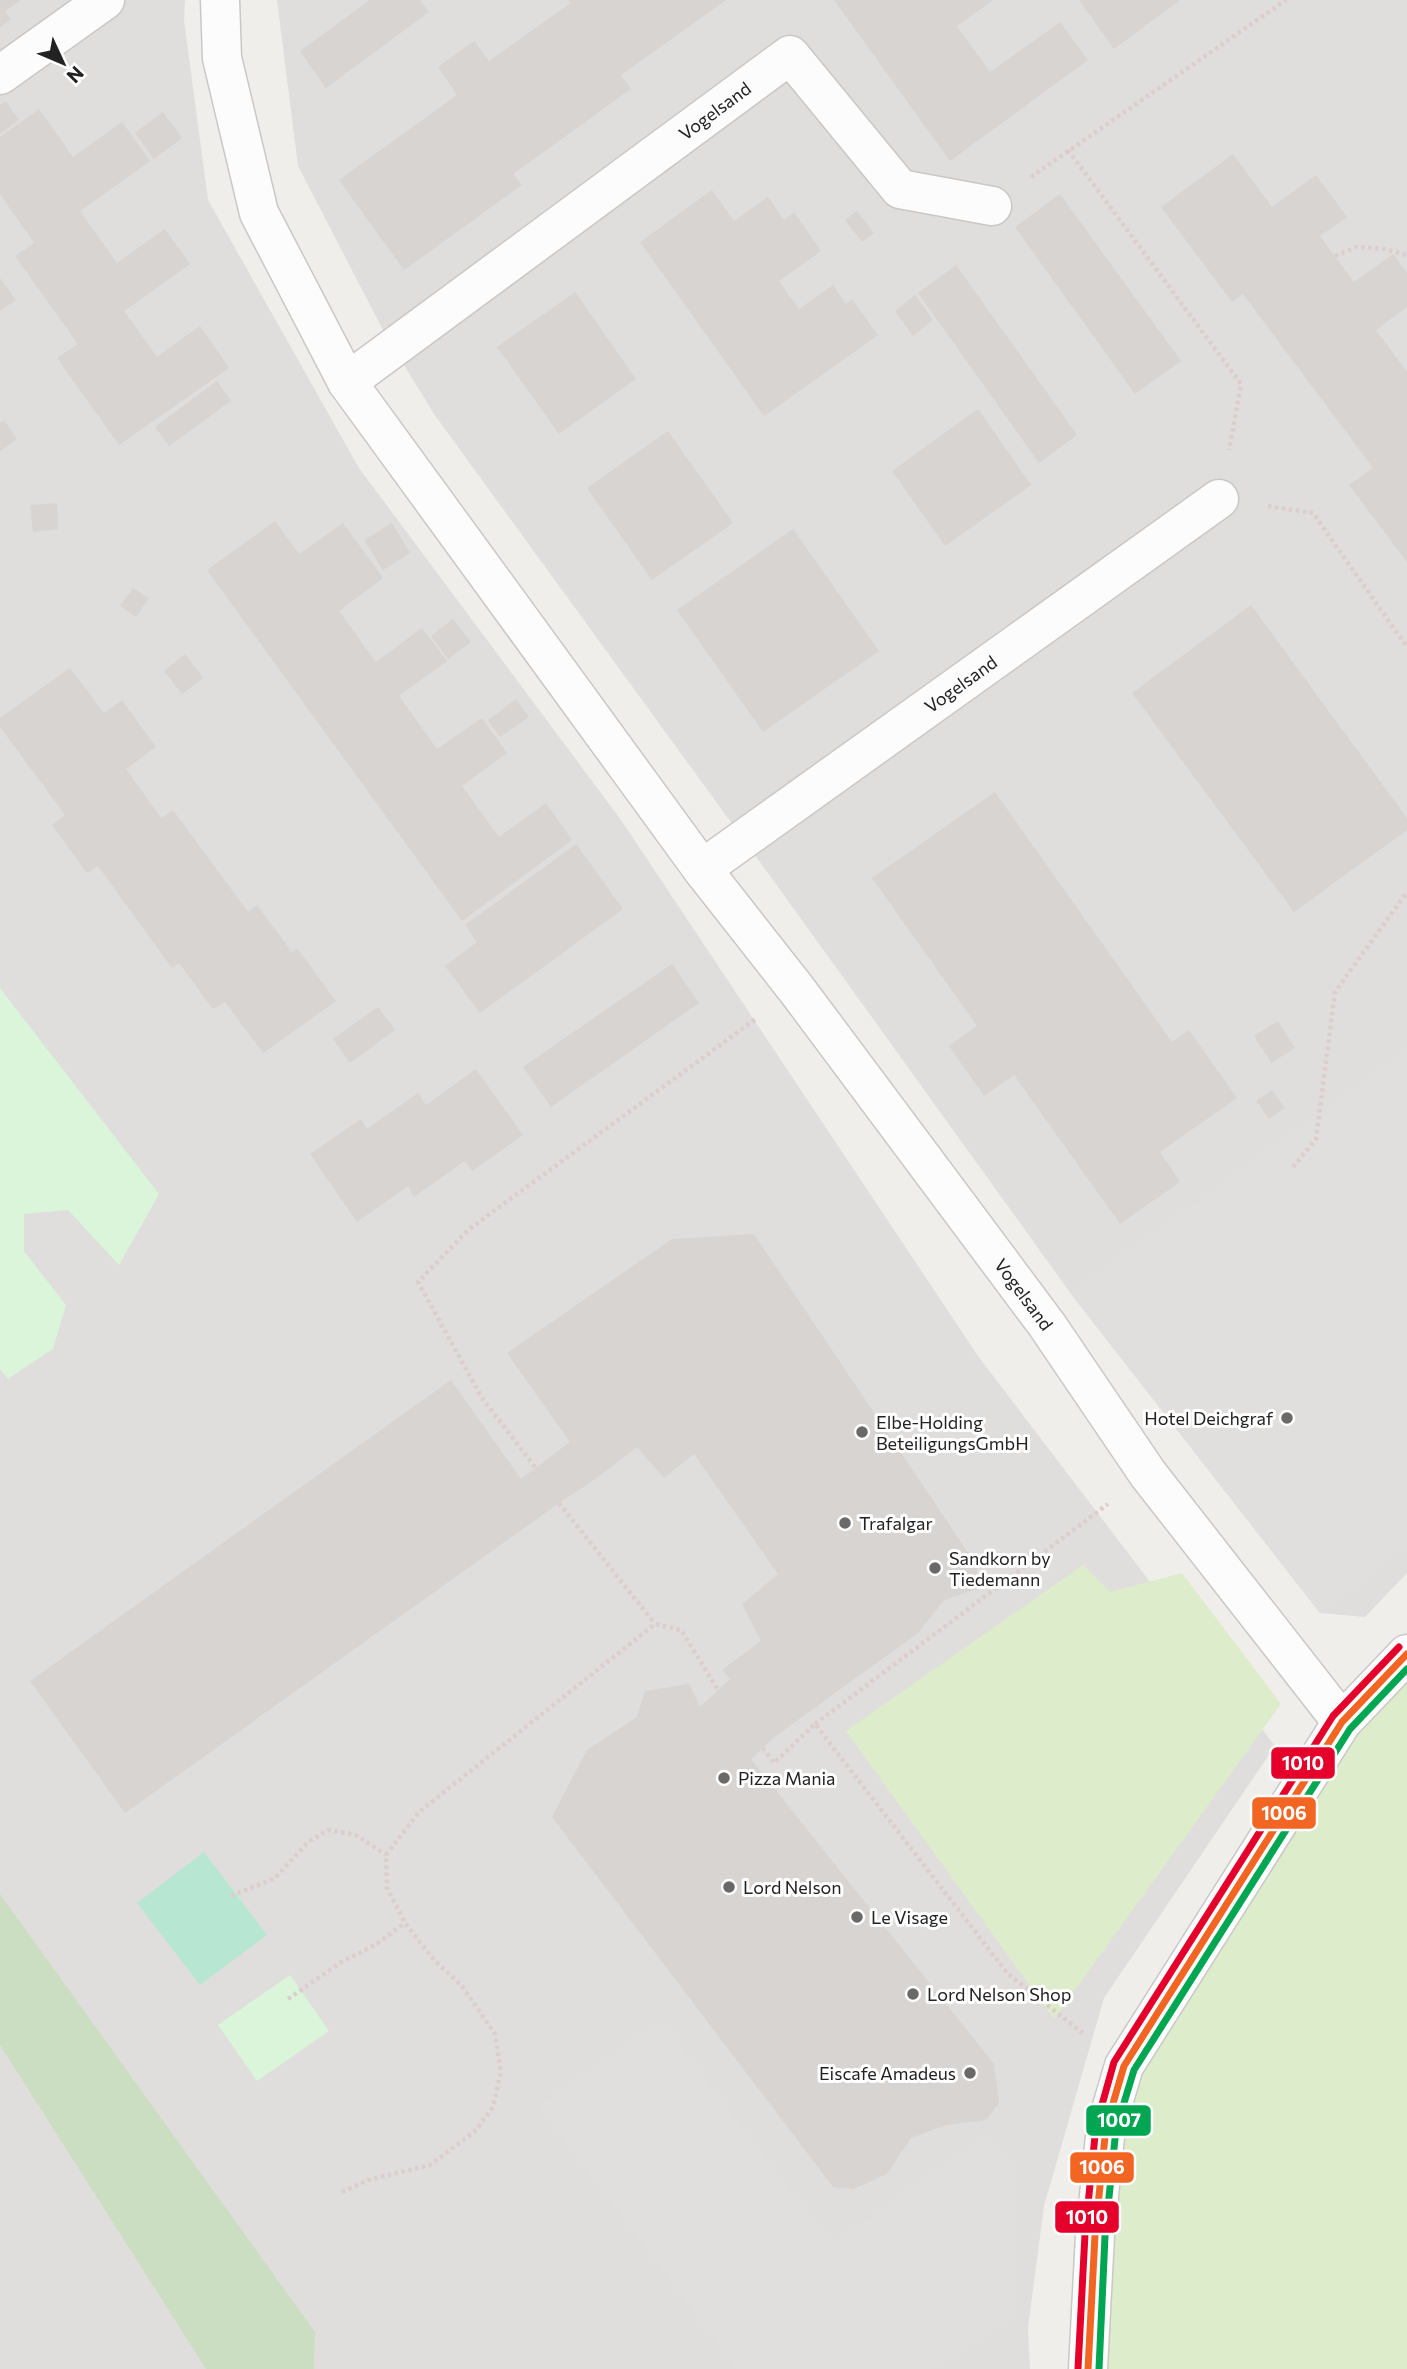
<svg xmlns="http://www.w3.org/2000/svg" width="1407" height="2369" viewBox="0 0 1407 2369" font-family="Commissioner,sans-serif">
  <style>
    .residential { fill: #dfdedc }
    .grass { fill: #ddeccb }
    .forest { fill: #cbdec1 }
    .park { fill: #daf5da }
    .pitch { fill: #b7e6d2 }
    .parking { fill: #e0dfde }
    .building { fill: #d7d4d2 }
    .lines { fill: none; stroke-linecap: round; stroke-linejoin: round }
    .minor-casing { stroke: #c9c8c7; stroke-width: 41 }
    .path { stroke: #dccecd; stroke-width: 4.5; stroke-dasharray: 3.5 3.5; stroke-linecap: butt }
    .minor { stroke: #fdfcfc; stroke-width: 38 }
    .bus-1-casing { stroke: #fff; stroke-width: 12 }
    .bus-2-casing { stroke: #fff; stroke-width: 12 }
    .bus-3-casing { stroke: #fff; stroke-width: 12 }
    .bus-1 { stroke: #f26522; stroke-width: 7 }
    .bus-2 { stroke: #00a651; stroke-width: 7 }
    .bus-3 { stroke: #e4002b; stroke-width: 7 }
    .poi-dot { fill: #6a6968; stroke: #fff; stroke-width: 2.5 }
    .labels { text-anchor: middle; dominant-baseline: central; stroke-width: 6; stroke-linejoin: round; paint-order: stroke }
    .street-label { font-size: 18px; fill: #222; stroke: #fff }
    .poi-label { font-size: 18px; fill: #222; stroke: #fff; text-anchor: start }
    .line-badge { stroke: #fff; stroke-width: 2.5 }
    .badge-label { font-size: 19px; text-anchor: middle; font-weight: bold; fill: #fff }
  </style>
  <rect width="100%" height="100%" fill="#f0eeeb"/>
  <g class="residential">
    <path d="M0,0h185l-1,20 24,180 151,268 262,352 357,536 297,390 -171,252 -60,208 -16,122 2,41h-1030z"/>
    <path d="M277,0h1130v1573l-42,44 -45,-4 -249,-319 -290,-403 -347,-477 -50,-82 -86,-166z"/>
  </g>
  <g class="grass">
    <path d="M1083,1565l27,27 72,-19 99,131 -227,315 -208,-288z"/>
    <path d="M1407,1654v715h-319l18,-242z"/>
  </g>
  <path class="forest" d="M0,1894l315,438 -1,37h-108l-206,-324z"/>
  <g class="park">
    <path d="M0,988l159,206 -40,71 -51,-55 -44,4v37l42,54 -13,44 -45,30 -8,-10z"/>
    <path d="M290,1975l39,56 -72,50 -39,-56z"/>
  </g>
  <path class="pitch" d="M204,1852l63,83 -67,50 -63,-82z"/>
  <g class="parking">
    <path d="M1407,1052v490l-87,71 -249,-319z"/>
    <path d="M661,2022l171,223 151,-106 33,33 -1,140 -81,57h-197l-198,-263z"/>
  </g>
  <g class="building">
    <path d="M0,0h21l-16,11 6,8 -11,8z"/>
    <path d="M370,0h50l9,12 -103,76 -26,-37z"/>
    <path d="M568,0h158l-105,75 10,14 -118,85 9,11 -118,85 -65,-90 118,-85 -19,-28 36,-26 15,20 82,-58z"/>
    <path d="M834,0h159l-36,26 33,46 70,-50 28,38 -138,101z"/>
    <path d="M1079,0h101l-66,49z"/>
    <path d="M6,101l13,19 -19,14v-29z"/>
    <path d="M39,109l34,48 49,-35 28,39 -70,50 37,52 48,-34 25,35 -66,47 33,46 43,-31 29,42 -110,77 -62,-87 21,-14 -63,-88 19,-13 -34,-49v-57z"/>
    <path d="M163,112l19,26 -28,21 -19,-26z"/>
    <path d="M1233,154l39,53 44,-32 31,42 -27,19 34,46 39,-28 14,19v34l-31,23 31,42v190l-58,-77 24,-17 -130,-174 -11,8 -71,-95z"/>
    <path d="M712,190l22,31 34,-24 16,23 10,-8 27,39 -42,30 20,28 34,-24 13,19 6,-5 26,36 -114,81 -124,-174z"/>
    <path d="M1060,194l121,167 -46,33 -120,-167z"/>
    <path d="M857,211l17,22 -12,9 -17,-22z"/>
    <path d="M956,265l121,170 -38,28 -121,-170z"/>
    <path d="M0,278l16,22 -16,11z"/>
    <path d="M575,292l61,87 -77,55 -62,-87z"/>
    <path d="M915,295l18,25 -20,16 -18,-25z"/>
    <path d="M217,381l14,20 -62,45 -14,-19z"/>
    <path d="M978,409l53,76 -86,61 -53,-75z"/>
    <path d="M4,420l13,19 -17,12v-28z"/>
    <path d="M668,431l65,92 -81,57 -65,-92z"/>
    <path d="M57,503l1,26 -25,3 -3,-27z"/>
    <path d="M275,521l24,33 44,-31 40,55 -44,33 37,51 46,-34 25,33 -48,35 38,53 45,-31 25,35 -45,33 37,51 47,-34 26,37 -110,81 -255,-351z"/>
    <path d="M392,523l18,30 -27,17 -19,-30z"/>
    <path d="M793,529l86,122 -116,81 -86,-122z"/>
    <path d="M133,588l16,10 -13,19 -16,-11z"/>
    <path d="M1251,605l156,213v12l-113,82 -162,-219z"/>
    <path d="M453,619l18,23 -23,17 -17,-23z"/>
    <path d="M185,654l18,24 -21,16 -18,-23z"/>
    <path d="M70,668l34,45 18,-13 34,47 -30,22 35,49 12,-8 75,102 9,-7 35,47 5,-4 39,53 -73,52 -38,-51 -12,7 -34,-46 -7,5 -74,-102 -11,7 -35,-48 13,-10 -65,-88v-9z"/>
    <path d="M516,699l13,18 -29,20 -12,-17z"/>
    <path d="M995,792l177,250 17,-12 48,68 -77,54 20,30 -60,42 -106,-149 -30,21 -35,-50 28,-20 -105,-148z"/>
    <path d="M576,844l47,65 -143,104 -35,-47 32,-24 -12,-17z"/>
    <path d="M672,964l27,39 -148,104 -28,-40z"/>
    <path d="M378,1007l17,23 -45,33 -17,-24z"/>
    <path d="M1278,1021l17,27 -24,15 -17,-27z"/>
    <path d="M476,1069l47,66 -51,36 -7,-10 -51,36 -6,-11 -51,36 -47,-68 51,-35 6,10 51,-36 8,12z"/>
    <path d="M1272,1090l13,18 -16,11 -13,-18z"/>
    <path d="M754,1234l223,332v23l-33,11 -26,33 -145,105 -22,21 243,305 5,39 -13,17 -40,5 -35,13 -24,36 -34,15 -20,-2 -281,-370 35,-67 50,-33 8,-26 44,-7 11,23 30,-28 -8,-9 39,-29 -19,-37 36,-30 -84,-120 -30,24 -27,-31 -43,33 -35,23 -434,310 -95,-132 421,-301 70,99 49,-37 -63,-89 165,-114z"/>
  </g>
  <g class="lines">
    <g class="minor-casing">
      <g id="minor">
        <path id="s1" d="M220,0l2,58 37,155 88,169 355,487 95,121 250,335 101,149 194,248"/>
        <path d="M0,75l105,-75"/>
        <path id="s2" d="M347,382l443,-327 110,134 92,17"/>
        <path id="s3" d="M702,869l517,-370"/>
        <path d="M1088,2369l7,-134 11,-108 18,-61 218,-344 65,-68"/>
      </g>
    </g>
    <g class="path">
      <path d="M1068,150l173,234 -12,66"/>
      <path d="M1031,177l255,-177"/>
      <path d="M1335,256l21,-9 28,2 23,6"/>
      <path d="M1268,506l45,7 94,134"/>
      <path d="M1293,1167l23,-28 19,-147 72,-100"/>
      <path d="M535,1467l-53,-69 -64,-116 50,-52 289,-212"/>
      <path d="M559,1503l96,121"/>
      <path d="M815,1724l293,-220"/>
      <path d="M763,1748l11,15 41,-39 193,250 77,61"/>
      <path d="M231,1896l44,-18 33,-36 20,-12 28,5 30,20"/>
      <path d="M288,1999l55,-38 32,-16 30,-22"/>
      <path d="M342,2192l26,-12 62,-15 44,-33 19,-25 8,-35 -6,-38 -33,-48 -27,-25 -30,-38 -18,-35 -1,-33 33,-43 236,-188 26,6 37,60"/>
    </g>
    <use href="#minor" class="minor"/>
    <g class="bus-1-casing">
      <path id="bus-1" d="M1088,2369l7,-134 11,-108 18,-61 218,-344 65,-68"/>
    </g>
    <g class="bus-2-casing">
      <path id="bus-2" d="M1099,2369l6,-133 11,-107 18,-59 216,-341 57,-60"/>
    </g>
    <g class="bus-3-casing">
      <path id="bus-3" d="M1078,2368l7,-134 11,-108 18,-64 219,-346 66,-69"/>
    </g>
    <use href="#bus-1" class="bus-1"/>
    <use href="#bus-2" class="bus-2"/>
    <use href="#bus-3" class="bus-3"/>
  </g>
  <g class="poi-dot">
    <circle cx="1287" cy="1418" r="7"/>
    <circle cx="862" cy="1432" r="7"/>
    <circle cx="845" cy="1523" r="7"/>
    <circle cx="935" cy="1568" r="7"/>
    <circle cx="724" cy="1778" r="7"/>
    <circle cx="729" cy="1887" r="7"/>
    <circle cx="857" cy="1917" r="7"/>
    <circle cx="913" cy="1994" r="7"/>
    <circle cx="970" cy="2073" r="7"/>
  </g>
  <g class="labels">
    <g class="street-label">
      <text stroke="none"><textPath href="#s2" startOffset="457">Vogelsand</textPath></text>
      <text stroke="none"><textPath href="#s3" startOffset="318">Vogelsand</textPath></text>
      <text stroke="none"><textPath href="#s1" startOffset="1544">Vogelsand</textPath></text>
    </g>
    <g class="poi-label">
      <text x="1273" y="1418" text-anchor="end">Hotel Deichgraf</text>
      <text x="876" y="1422">Elbe-Holding<tspan x="876" dy="21">BeteiligungsGmbH</tspan></text>
      <text x="859" y="1523">Trafalgar</text>
      <text x="949" y="1558">Sandkorn by<tspan x="949" dy="21">Tiedemann</tspan></text>
      <text x="738" y="1778">Pizza Mania</text>
      <text x="743" y="1887">Lord Nelson</text>
      <text x="871" y="1917">Le Visage</text>
      <text x="927" y="1994">Lord Nelson Shop</text>
      <text x="956" y="2073" text-anchor="end">Eiscafe Amadeus</text>
    </g>
  </g>
  <g class="line-badge">
    <rect x="1270" y="1746" width="66" height="34" rx="7" fill="#e4002b"/>
    <rect x="1251" y="1796" width="66" height="34" rx="7" fill="#f26522"/>
    <rect x="1085" y="2104" width="67" height="33" rx="7" fill="#00a651"/>
    <rect x="1069" y="2151" width="66" height="33" rx="7" fill="#f26522"/>
    <rect x="1054" y="2200" width="66" height="34" rx="7" fill="#e4002b"/>
  </g>
  <g class="badge-label">
    <text x="1303" y="1770">1010</text>
    <text x="1284" y="1820">1006</text>
    <text x="1119" y="2127">1007</text>
    <text x="1102" y="2174">1006</text>
    <text x="1087" y="2224">1010</text>
  </g>
  <g transform="translate(63 63) rotate(134)" stroke="#ffffff" stroke-width="5" paint-order="stroke">
  <path d="M0-5L12 26L0 18L-12 26Z" fill="#222222"/>
  <text y="-10" font-size="19" font-weight="bold" text-anchor="middle" fill="#222222">N</text>
  </g>
</svg>
